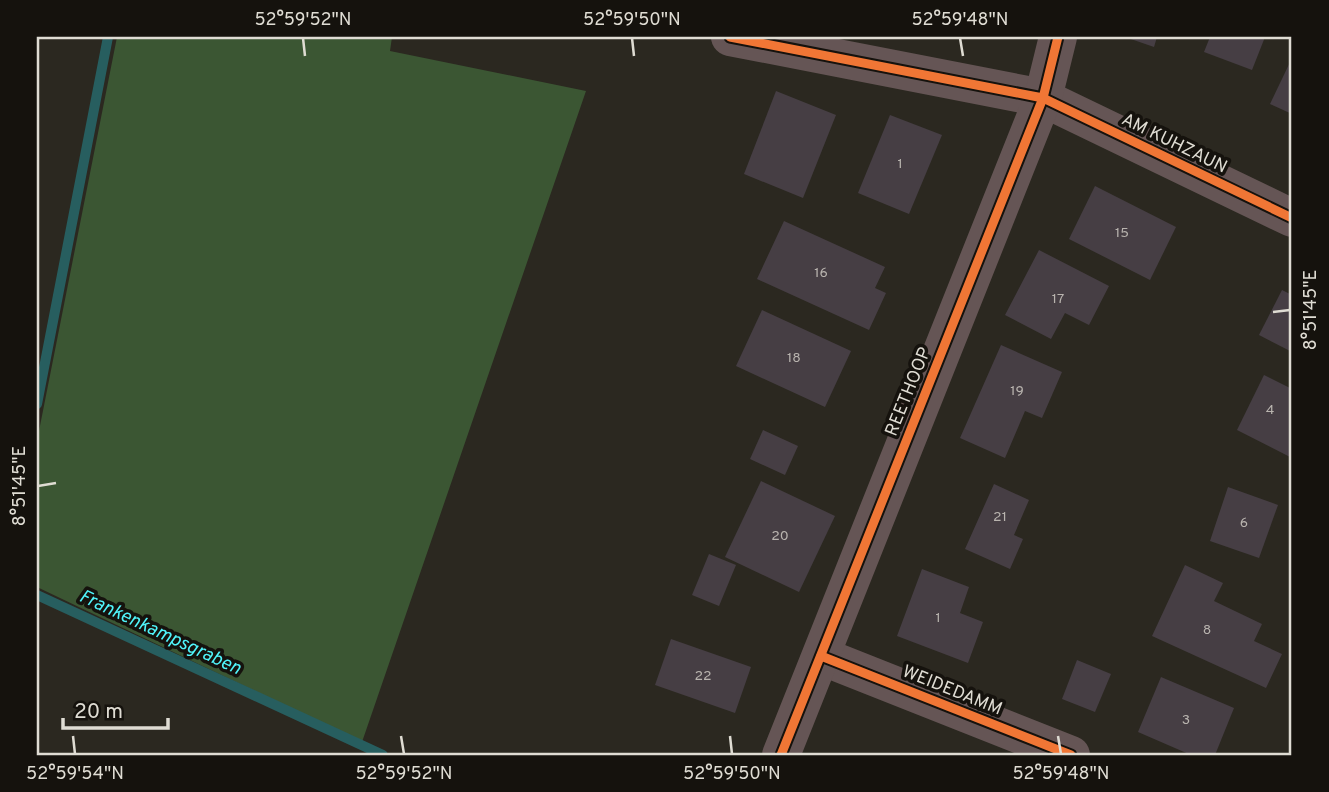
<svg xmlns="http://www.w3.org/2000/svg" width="1329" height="792" viewBox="0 0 1329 792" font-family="Overpass,sans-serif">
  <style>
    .green { fill: #3b5633 }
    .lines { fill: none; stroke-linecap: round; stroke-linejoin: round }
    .stream { stroke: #275e5f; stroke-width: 10 }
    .building { fill: #463e44 }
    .minor { stroke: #655555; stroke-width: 38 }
    .cycleway-casing { stroke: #15120d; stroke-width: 13 }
    .cycleway { stroke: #f07635; stroke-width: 9 }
    .ticks { fill: none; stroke: #dfdcd3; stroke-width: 2.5 }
    .labels { text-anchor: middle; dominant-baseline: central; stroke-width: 7; stroke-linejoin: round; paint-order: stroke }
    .number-label { font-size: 14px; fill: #b9b4af }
    .street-label { font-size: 18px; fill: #dfdcd3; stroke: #15120d }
    .water-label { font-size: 19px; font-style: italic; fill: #50f4fa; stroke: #15120d }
    .neatline { fill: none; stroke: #dfdcd3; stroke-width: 2.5 }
    .ticks-label { font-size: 18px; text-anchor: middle; fill: #dfdcd3 }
  </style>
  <rect width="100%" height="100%" fill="#2b2820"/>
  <path class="green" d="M117,37h275l-2,14 196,40 -224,651 -325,-155v-146z"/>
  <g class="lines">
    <g class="stream">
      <path d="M37,404l71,-367"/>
      <path d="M37,595l346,160"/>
    </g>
  </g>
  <g class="building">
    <path d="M1125,37h32l-3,10z"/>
    <path d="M1210,37h55l-13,33 -48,-18z"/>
    <path d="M1292,58v56l-22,-10z"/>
    <path d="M776,91l60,24 -33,83 -59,-24z"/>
    <path d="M890,115l52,20 -33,79 -51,-21z"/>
    <path d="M1095,186l81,41 -26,53 -81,-41z"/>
    <path d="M784,221l101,46 -10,21 11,5 -17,37 -112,-51z"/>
    <path d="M1039,250l70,36 -20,39 -24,-12 -14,26 -46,-24z"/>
    <path d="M1282,290l10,5v57l-33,-17z"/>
    <path d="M762,310l89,41 -26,56 -89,-41z"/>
    <path d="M1001,345l61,27 -20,46 -17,-7 -20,47 -45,-20z"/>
    <path d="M1264,375l28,14v69l-55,-28z"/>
    <path d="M763,430l35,16 -13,29 -35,-16z"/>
    <path d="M761,481l74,35 -36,76 -74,-35z"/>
    <path d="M994,484l35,16 -15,35 9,4 -13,30 -45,-20z"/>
    <path d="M1228,487l50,18 -19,53 -49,-17z"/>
    <path d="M709,554l27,11 -17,41 -27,-11z"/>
    <path d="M1185,565l38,18 -9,18 48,23 -8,17 28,13 -16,34 -114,-52z"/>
    <path d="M922,569l47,18 -9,26 23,9 -15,41 -71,-27z"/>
    <path d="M671,639l80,28 -16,46 -80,-28z"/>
    <path d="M1077,660l34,14 -16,38 -33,-13z"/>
    <path d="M1161,677l73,31 -19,47h-24l-53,-23z"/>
  </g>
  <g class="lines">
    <g class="minor">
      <path d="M730,37l313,61 249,120"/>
      <path d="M821,656l250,99"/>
      <path d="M781,755l262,-657 15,-61"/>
    </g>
    <g class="cycleway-casing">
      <g id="cycleway">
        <path d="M730,37l313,61 249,120"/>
        <path d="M821,656l250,99"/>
        <path d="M781,755l262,-657 15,-61"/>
      </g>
    </g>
    <use href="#cycleway" class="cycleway"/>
  </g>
  <path class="ticks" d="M303,38l2,18M632,38l2,18M960,38l3,18M1273,312l17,-2M38,486l18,-3M73,736l2,18M401,736l3,18M730,736l2,18M1058,736l3,18"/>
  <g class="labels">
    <g class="number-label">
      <text x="900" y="164">1</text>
      <text x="1122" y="233">15</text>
      <text x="821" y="273">16</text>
      <text x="1058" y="299">17</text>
      <text x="794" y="358">18</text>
      <text x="1017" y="391">19</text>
      <text x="1270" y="410">4</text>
      <text x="1000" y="517">21</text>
      <text x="1244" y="523">6</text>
      <text x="780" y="536">20</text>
      <text x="938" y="618">1</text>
      <text x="1207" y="630">8</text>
      <text x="703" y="676">22</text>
      <text x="1186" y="720">3</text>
    </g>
    <g class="street-label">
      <text transform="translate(1174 144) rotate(26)">AM KUHZAUN</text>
      <text transform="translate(909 392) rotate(-68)">REETHOOP</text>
      <text transform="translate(952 691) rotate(22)">WEIDEDAMM</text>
    </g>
    <g class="water-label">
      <text transform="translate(160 633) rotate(25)">Frankenkampsgraben</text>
    </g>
  </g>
  <rect width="1329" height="792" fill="none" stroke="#15120d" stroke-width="77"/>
  <path d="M63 718v10h105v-10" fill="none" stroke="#dfdcd3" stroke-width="3.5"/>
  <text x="74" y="718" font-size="21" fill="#dfdcd3" stroke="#15120d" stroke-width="5" paint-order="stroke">20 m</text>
  <rect x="38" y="38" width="1252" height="716" class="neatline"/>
  <g class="ticks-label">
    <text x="303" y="25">52°59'52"N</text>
    <text x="632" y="25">52°59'50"N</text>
    <text x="960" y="25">52°59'48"N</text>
    <text transform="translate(1310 310) rotate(-90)" y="6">8°51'45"E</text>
    <text transform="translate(19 486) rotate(-90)" y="6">8°51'45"E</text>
    <text x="75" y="779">52°59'54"N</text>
    <text x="404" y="779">52°59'52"N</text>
    <text x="732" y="779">52°59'50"N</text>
    <text x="1061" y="779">52°59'48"N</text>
  </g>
</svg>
